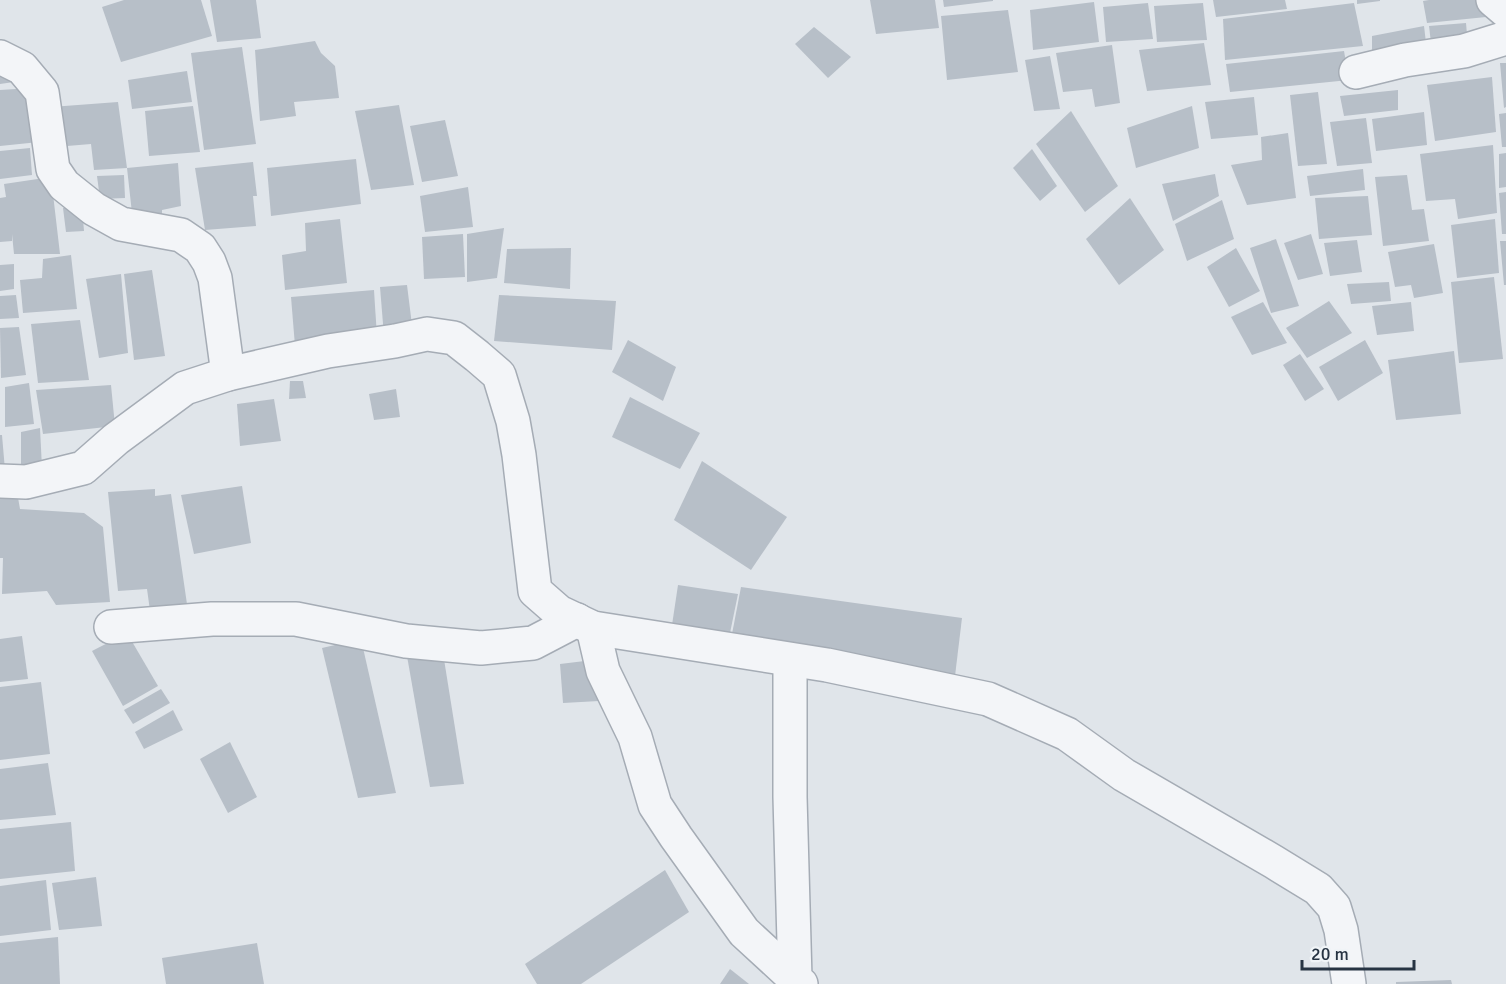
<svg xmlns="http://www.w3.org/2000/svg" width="1506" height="984" viewBox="0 0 1506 984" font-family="Signika,sans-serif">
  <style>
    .building { fill: #b7bfc8 }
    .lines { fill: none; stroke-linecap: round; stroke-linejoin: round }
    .minor-casing { stroke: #a5acb5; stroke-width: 36 }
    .minor { stroke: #f3f5f8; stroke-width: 33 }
  </style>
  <rect width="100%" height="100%" fill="#e0e5ea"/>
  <g class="building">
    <path d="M124,0h77l11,36 -91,26 -19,-55z"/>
    <path d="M210,0h46l5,38 -44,4z"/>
    <path d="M870,0h65l4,28 -63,6z"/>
    <path d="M943,0h50v1l-49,6z"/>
    <path d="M1213,0h72l2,9 -71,8z"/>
    <path d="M1357,0h23v1l-23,3z"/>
    <path d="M1429,0h55l2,17 -59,6 -4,-22z"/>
    <path d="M1094,2l5,40 -66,8 -3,-40z"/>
    <path d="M1148,3l5,36 -47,3 -3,-35z"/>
    <path d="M1203,3l4,37 -50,2 -3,-36z"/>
    <path d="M1354,3l9,43 -138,14 -2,-41z"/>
    <path d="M1008,10l10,62 -71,8 -6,-64z"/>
    <path d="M1466,23l2,23 -36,5 -3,-25z"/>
    <path d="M1424,26l3,25 -55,10v-25z"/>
    <path d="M814,27l37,30 -23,21 -33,-34z"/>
    <path d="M315,41l6,12 14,13 4,32 -45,4 2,14 -36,5 -5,-71z"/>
    <path d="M1204,43l7,42 -64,6 -8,-41z"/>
    <path d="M1112,45l8,58 -25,4 -3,-18 -29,3 -7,-39z"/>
    <path d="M242,47l14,97 -52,6 -13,-97z"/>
    <path d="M1344,51l5,29 -119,12 -4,-28z"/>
    <path d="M1050,56l10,53 -26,2 -9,-51z"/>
    <path d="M1500,63h6v44l-2,1z"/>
    <path d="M0,71l14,11 -14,2z"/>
    <path d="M187,71l5,31 -60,7 -4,-29z"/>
    <path d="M1492,77l4,55 -61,9 -8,-56z"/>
    <path d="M32,88l7,54 -39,4v-56z"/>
    <path d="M1398,90v20l-54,6 -4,-20z"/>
    <path d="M1318,92l9,72 -29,2 -8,-71z"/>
    <path d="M1254,97l4,38 -47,4 -6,-37z"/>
    <path d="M118,102l9,66 51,-5 3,43 -19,4v14l-29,-2 -6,-54 -33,2 -3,-26 -36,3 -4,-40z"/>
    <path d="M399,105l15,80 -43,5 -16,-79z"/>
    <path d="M193,106l7,46 -51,4 -4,-45z"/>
    <path d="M1192,106l7,42 -63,20 -9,-40z"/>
    <path d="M1071,111l47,75 -33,26 -49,-68z"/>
    <path d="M1424,112l3,33 -51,6 -4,-32z"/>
    <path d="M1506,113v34h-4l-3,-33z"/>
    <path d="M1366,118l6,45 -35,3 -7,-44z"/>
    <path d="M445,120l13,56 -36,6 -12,-56z"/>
    <path d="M1288,133l8,65 -49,7 -16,-40 31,-5 -1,-23z"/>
    <path d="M1493,145l4,68 -39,6 -3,-20 -29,2 -6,-47z"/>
    <path d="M30,148l2,27 -32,4v-28z"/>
    <path d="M1032,149l25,37 -17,15 -27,-33z"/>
    <path d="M1506,153v34l-7,1v-34z"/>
    <path d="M356,159l5,45 -90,12 -4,-48z"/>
    <path d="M253,162l4,34h-4l3,30 -51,4 -10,-62z"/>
    <path d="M1363,169l2,21 -55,6 -3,-20z"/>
    <path d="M1215,174l4,22 -46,25 -11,-37z"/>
    <path d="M124,175l1,23 -25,1 -3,-23z"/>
    <path d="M1407,175l5,35 12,-1 5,32 -46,5 -8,-69z"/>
    <path d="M51,177l9,77h-46l-2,-20v7l-12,1v-44l6,-1 -2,-13z"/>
    <path d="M468,187l5,40 -48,5 -5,-36z"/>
    <path d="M1506,192v42h-4l-3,-41z"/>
    <path d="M1368,196l4,39 -53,4 -4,-41z"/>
    <path d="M1130,198l34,52 -45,35 -33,-46z"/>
    <path d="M1222,200l12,39 -47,22 -12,-37z"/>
    <path d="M82,207l2,24 -18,1 -3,-24z"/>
    <path d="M340,219l7,64 -62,7 -3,-35 24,-4 -1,-28z"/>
    <path d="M1495,219l4,54 -42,5 -6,-53z"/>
    <path d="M504,228l-7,50 -30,4v-48z"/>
    <path d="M463,234l2,43 -41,2 -2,-42z"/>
    <path d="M1311,234l12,40 -25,6 -14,-37z"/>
    <path d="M1276,239l23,67 -28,7 -21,-65z"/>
    <path d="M1357,240l5,32 -32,4 -6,-33z"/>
    <path d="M1500,241h6v44h-2z"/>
    <path d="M1434,244l9,49 -29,5 -3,-13 -16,2 -7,-35z"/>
    <path d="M571,248l-1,41 -66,-6 3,-34z"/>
    <path d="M1236,248l24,43 -31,16 -22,-40z"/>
    <path d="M71,255l6,54 -54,4 -3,-33 22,-2 1,-19z"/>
    <path d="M14,264v25l-14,2v-26z"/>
    <path d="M152,270l13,86 -31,4 -10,-86z"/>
    <path d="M121,274l7,79 -29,5 -13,-79z"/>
    <path d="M1494,277l9,82 -44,4 -8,-81z"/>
    <path d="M1389,282l2,19 -40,3 -4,-20z"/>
    <path d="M407,285l6,48 -29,3 -4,-49z"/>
    <path d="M374,290l3,47 -82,9 -4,-49z"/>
    <path d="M16,295l3,23 -19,1v-23z"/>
    <path d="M499,295l117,6 -4,49 -118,-9z"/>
    <path d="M1329,301l23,32 -45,25 -21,-30z"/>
    <path d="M1263,302l24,41 -35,12 -21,-38z"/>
    <path d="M1411,302l3,29 -37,4 -5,-29z"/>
    <path d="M80,320l9,60 -51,3 -7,-59z"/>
    <path d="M19,327l7,48 -25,3 -1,-50z"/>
    <path d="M628,340l48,27 -13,34 -51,-29z"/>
    <path d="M1365,340l18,33 -45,28 -19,-34z"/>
    <path d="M1454,351l7,63 -65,6 -8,-60z"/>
    <path d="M1300,354l24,35 -19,12 -22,-36z"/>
    <path d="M290,381h13l3,17 -17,1z"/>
    <path d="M29,383l5,41 -29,3v-40z"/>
    <path d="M111,385l4,41 -72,8 -7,-44z"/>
    <path d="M396,389l4,28 -26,3 -5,-26z"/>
    <path d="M630,397l70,36 -20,36 -68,-32z"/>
    <path d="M274,399l7,42 -41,5 -3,-42z"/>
    <path d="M40,428l2,40h-21v-36z"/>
    <path d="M0,435h2l3,35h-5z"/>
    <path d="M702,461l85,56 -36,53 -77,-50z"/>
    <path d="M242,486l9,57 -57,11 -13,-59z"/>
    <path d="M155,489v7l16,-2 17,117 -37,7 -4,-29 -29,2 -10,-99z"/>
    <path d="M17,492l3,17 64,4 19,14 7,75 -54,3 -9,-14 -45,3 1,-36h-3v-64z"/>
    <path d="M678,585l60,9 -8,39 -58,-8z"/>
    <path d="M741,587l221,31 -7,58 -223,-42z"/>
    <path d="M127,633l31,53 -35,20 -31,-55z"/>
    <path d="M22,636l6,43 -28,3v-43z"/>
    <path d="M361,639l35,154 -38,5 -36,-150z"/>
    <path d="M443,653l21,131 -34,3 -23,-131z"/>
    <path d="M593,660l6,41 -36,2 -3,-39z"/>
    <path d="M41,682l9,72 -50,6v-73z"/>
    <path d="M161,689l9,14 -37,21 -9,-14z"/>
    <path d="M173,710l10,20 -39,19 -9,-17z"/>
    <path d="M230,742l27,55 -29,16 -28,-54z"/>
    <path d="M48,763l8,52 -56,5v-51z"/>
    <path d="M71,822l4,49 -75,8v-50z"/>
    <path d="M665,870l24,42 -108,72h-44l-12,-20z"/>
    <path d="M96,877l6,49 -43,4 -7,-47z"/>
    <path d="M46,880l5,50 -51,6v-50z"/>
    <path d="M58,937l2,47h-60v-41z"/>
    <path d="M257,943l7,41h-98l-4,-26z"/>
    <path d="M730,969l19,15h-29z"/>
    <path d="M1451,980l1,4h-56v-2z"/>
  </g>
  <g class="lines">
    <g class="minor-casing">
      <g id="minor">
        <path d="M1493,0l13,11"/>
        <path d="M0,57l22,11 20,24 11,77 11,16 30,24 27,15 60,11 19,13 9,14 6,16 13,96"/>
        <path d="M1356,72l49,-12 59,-9 42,-13"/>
        <path d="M0,481l26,1 57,-14 33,-29 69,-51 43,-14 100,-23 67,-10 32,-7 27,4 23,18 22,19 14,46 6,34 16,136 24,21 34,16 234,37 161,34 79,35 57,41 150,87 44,27 16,18 7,23 8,54"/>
        <path d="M111,627l101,-8h84l110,22 75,7 52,-5 44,-23"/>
        <path d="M593,628l10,43 32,66 20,68 21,32 68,95 51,47"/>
        <path d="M790,660v137l5,182 6,5"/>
      </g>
    </g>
    <use href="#minor" class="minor"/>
  </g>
  <path d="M1302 960v9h112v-9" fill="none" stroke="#273443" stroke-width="3"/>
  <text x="1311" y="960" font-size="18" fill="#273443" stroke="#f0f4f7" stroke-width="4.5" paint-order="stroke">20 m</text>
</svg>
